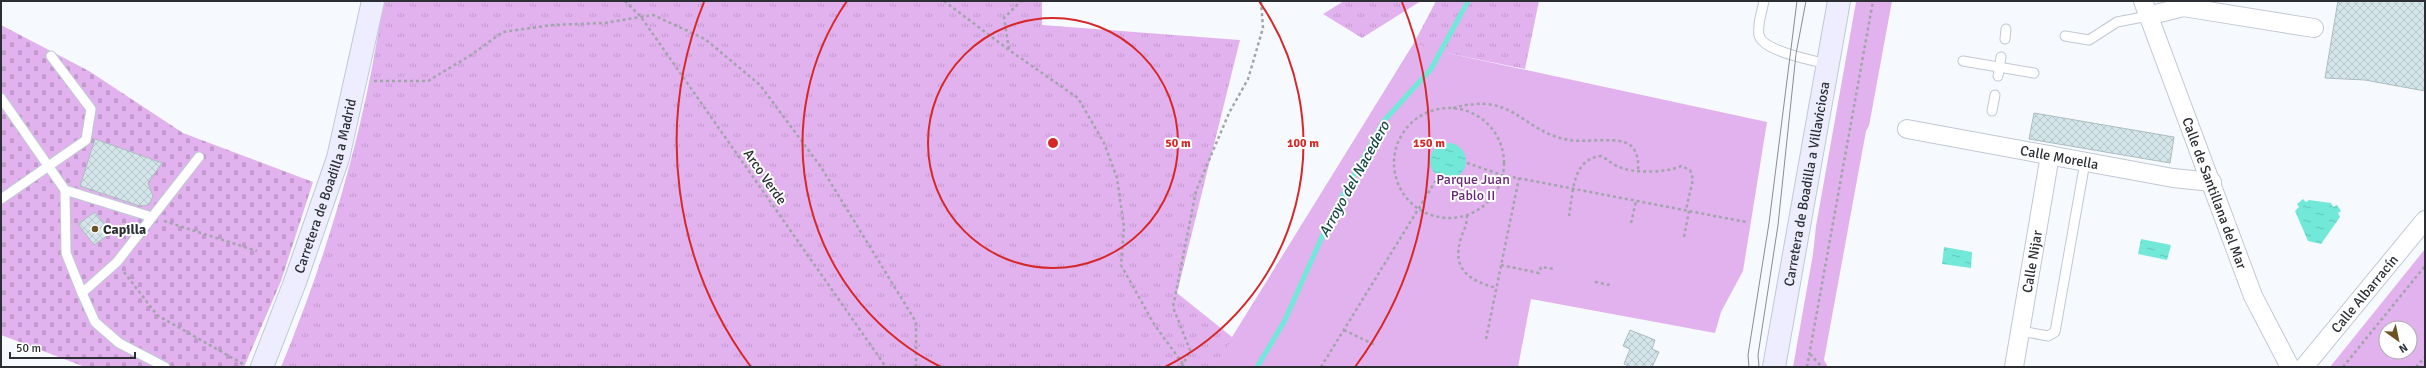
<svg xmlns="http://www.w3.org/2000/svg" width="2426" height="368" viewBox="0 0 2426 368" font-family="Signika,sans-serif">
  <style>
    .grass { fill: url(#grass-tufts) }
    .cemetery { fill: url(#cemetery-stones) }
    .green { fill: #e2b2ef; fill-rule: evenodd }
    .water { fill: url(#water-ripples) }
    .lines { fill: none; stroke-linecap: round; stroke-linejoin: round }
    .stream { stroke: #71e8d8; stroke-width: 5 }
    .building { fill: url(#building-cross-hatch); stroke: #acbcc1 }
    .lane-casing { stroke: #bfc8d4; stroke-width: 11 }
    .street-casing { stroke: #bfc8d4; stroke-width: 20 }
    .secondary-casing { stroke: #bfc8d4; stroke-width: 24 }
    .path { stroke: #a1a5aa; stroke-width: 2.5; stroke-dasharray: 3 3; stroke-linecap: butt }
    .lane { stroke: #fff; stroke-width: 9 }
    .street { stroke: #fff; stroke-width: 18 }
    .secondary { stroke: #ededff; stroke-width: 22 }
    .tram { stroke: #898d92; stroke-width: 1 }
    .ring { fill: none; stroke: #d62828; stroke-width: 2 }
    .poi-dot { fill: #6b5323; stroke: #fff; stroke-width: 1.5 }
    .labels { text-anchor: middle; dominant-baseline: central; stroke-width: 4; stroke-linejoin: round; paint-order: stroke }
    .street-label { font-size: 14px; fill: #2b2f34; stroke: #fff }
    .park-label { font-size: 14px; fill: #682978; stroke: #fff }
    .poi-label { font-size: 14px; font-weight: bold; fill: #2b2f34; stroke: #fff; text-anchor: start }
    .water-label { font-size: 15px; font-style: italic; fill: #144943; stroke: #fff }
    .centre { fill: #d62828; stroke: #fff; stroke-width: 2 }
    .ring-label { font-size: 12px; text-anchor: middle; font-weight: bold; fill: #d62828; stroke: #fff; stroke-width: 4; stroke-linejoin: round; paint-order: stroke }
  </style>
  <defs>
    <pattern id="grass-tufts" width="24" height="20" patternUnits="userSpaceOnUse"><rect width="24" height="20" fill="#e2b2ef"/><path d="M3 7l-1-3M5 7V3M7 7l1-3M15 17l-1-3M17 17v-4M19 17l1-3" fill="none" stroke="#c299ce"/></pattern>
    <pattern id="cemetery-stones" width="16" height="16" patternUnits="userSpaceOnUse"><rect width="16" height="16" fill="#e2b2ef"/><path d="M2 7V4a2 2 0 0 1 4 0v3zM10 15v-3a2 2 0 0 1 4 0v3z" fill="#c299ce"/></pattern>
    <pattern id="water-ripples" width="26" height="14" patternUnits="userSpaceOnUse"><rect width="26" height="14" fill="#71e8d8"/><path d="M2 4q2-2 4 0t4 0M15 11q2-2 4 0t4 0" fill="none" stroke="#62c7ba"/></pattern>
    <pattern id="building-cross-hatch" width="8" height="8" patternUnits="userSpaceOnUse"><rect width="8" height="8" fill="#d4e5ea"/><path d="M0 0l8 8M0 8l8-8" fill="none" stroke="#b6c5c9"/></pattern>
  </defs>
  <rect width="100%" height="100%" fill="#f6faff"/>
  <g class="grass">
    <path d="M383,1h659v24l198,15 -63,253 55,44 182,-294 22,-42h103l-14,68 -78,-16 -202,314h-964c48,-116 85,-242 102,-366z"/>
    <path d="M1344,1h77l-59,37 -39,-24z"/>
  </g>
  <path class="cemetery" d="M1,25l88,46 94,62 130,49 -32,99 -37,86h-159l-84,-32z"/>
  <g class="green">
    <path d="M1892,1l-23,125 -3,5 -42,229 4,7h-35l20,-113 3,-28 40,-224z"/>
    <path d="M1414,43l33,10 320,69 -24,149 -22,41 -6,21 -184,-34 -13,68h-303z"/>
    <path d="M2425,249v118h-95zM2386,328h24v24h-24z"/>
  </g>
  <g class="water">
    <circle cx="1448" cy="161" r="18"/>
    <path d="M2303,199l3,3 3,-2 22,3 2,4 4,-2 4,6 -3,2 2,4 -19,27 -13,-3 -13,-30 4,-4 -2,-3z"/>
    <path d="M2141,239l30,6 -4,15 -29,-6z"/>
    <path d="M1944,247l28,5 -1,16 -29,-4z"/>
  </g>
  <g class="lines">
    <path class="stream" d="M1257,367l27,-45 46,-103 53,-97 48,-53 37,-68"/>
  </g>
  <g class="building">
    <path d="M2338,1h87v90l-60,-11 -40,-2z"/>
    <path d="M2034,113l140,24 -4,26 -141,-24z"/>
    <path d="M95,139l67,24 -14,20 5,13 -4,9 -9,1 -60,-20z"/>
    <path d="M95,212l16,21 -17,12 -16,-21z"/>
    <path d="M1630,330l25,10 -3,9 7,3 -7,15h-21l-7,-3 6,-15 -7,-3z"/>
  </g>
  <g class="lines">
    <g class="lane-casing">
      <g id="lane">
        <path d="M1764,1c-2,10 -7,24 -5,34 3,16 53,25 68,29"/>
        <path d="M2065,36l24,4 28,-18 31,-6"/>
        <path d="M2005,39l1,-10"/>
        <path d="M1963,61l71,12"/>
        <path d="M1998,76l3,-19"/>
        <path d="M1,98l64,92 1,63 16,40"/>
        <path d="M1992,111l3,-16"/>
        <path d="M65,190l87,27"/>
        <path d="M1,199l85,-59 5,-31 -40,-53"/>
        <path d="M2021,331l27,5 7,-4 30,-170"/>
        <path d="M165,367l-46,-24 -24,-21 -13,-29 35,-31 82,-105"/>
      </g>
    </g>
    <g class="street-casing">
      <g id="street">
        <path id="s1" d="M2143,1l110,295 37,71"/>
        <path d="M2148,16l35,-9 131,21"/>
        <path id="s2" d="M1907,129l266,49 39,4"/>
        <path id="s3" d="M2014,367l36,-212"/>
        <path id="s4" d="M2304,367l121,-147"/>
      </g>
    </g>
    <g class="secondary-casing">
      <g id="secondary">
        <path id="s5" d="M262,367l33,-85 43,-124 35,-157"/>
        <path id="s6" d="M1774,367l65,-366"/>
      </g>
    </g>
    <g class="path">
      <path d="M625,1l16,16 245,350"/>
      <path d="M944,1l65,49 69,48 26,45 13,35 7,49 -3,38 33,59 29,40"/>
      <path d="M1009,49l-5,-31 17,-17"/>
      <path d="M374,81h54l43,-26 32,-23 49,-7 53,-2 48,-8 52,24 55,46 61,82 95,155v45"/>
      <path d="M1453,108c62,-17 67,23 116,32 16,3 50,-4 61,5 7,5 9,17 8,25"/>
      <circle cx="1449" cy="163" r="55"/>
      <path d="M1467,163l35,12 244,47"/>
      <path d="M1467,215c0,10 -3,14 -6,23 -10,32 9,43 36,50"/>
      <path d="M1569,216c4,-23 3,-57 32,-60 6,3 11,8 16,10 15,8 49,7 64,0l9,4 3,9 -7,31"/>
      <path d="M164,221l93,30"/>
      <path d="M1631,223l5,-22"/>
      <path d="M1684,237l5,-26"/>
      <path d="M1501,265l38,8 2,-6 13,2"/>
      <path d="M124,272l33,43 86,49"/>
      <path d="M1595,282l15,3"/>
      <path d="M1344,330l31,15"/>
      <path d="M1486,339l33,-161"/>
      <path d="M1810,354l12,13"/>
      <path d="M1182,367l8,-17 -17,-43 23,-116 33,-78 19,-34 15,-51 -2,-27"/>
      <path d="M1321,367l117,-190"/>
      <path d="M1807,367l66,-366"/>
      <path d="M2343,367l82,-101"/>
      <path d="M2416,367l9,-10"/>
    </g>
    <use href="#lane" class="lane"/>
    <use href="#street" class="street"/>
    <use href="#secondary" class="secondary"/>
    <g class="tram">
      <path d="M1749,367l-1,-12 21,-132 28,-222"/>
      <path d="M1759,367l-1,-12 20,-130 18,-171 10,-53"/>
    </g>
  </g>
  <g class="ring">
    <circle cx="1053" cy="143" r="125"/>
    <path d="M941 367A250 250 0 0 1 847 1M1259 1A250 250 0 0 1 1165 367"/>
    <path d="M751 367A376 376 0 0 1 704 2M1402 2A376 376 0 0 1 1355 367"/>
  </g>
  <circle class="poi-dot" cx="95" cy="229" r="4"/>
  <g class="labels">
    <g class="street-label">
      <text stroke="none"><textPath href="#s2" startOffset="155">Calle Morella</textPath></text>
      <text transform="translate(765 177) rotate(55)">Arco Verde</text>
      <text stroke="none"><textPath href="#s6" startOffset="186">Carretera de Boadilla a Villaviciosa</textPath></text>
      <text stroke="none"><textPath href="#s5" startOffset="192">Carretera de Boadilla a Madrid</textPath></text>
      <text stroke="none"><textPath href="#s1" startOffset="205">Calle de Santillana del Mar</textPath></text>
      <text stroke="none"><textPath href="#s3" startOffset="107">Calle Nijar</textPath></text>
      <text stroke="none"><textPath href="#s4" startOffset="95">Calle Albarracín</textPath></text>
    </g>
    <g class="park-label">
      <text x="1473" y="179">Parque Juan<tspan x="1473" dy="16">Pablo II</tspan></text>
    </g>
    <g class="poi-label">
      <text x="103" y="229">Capilla</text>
    </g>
    <g class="water-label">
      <text transform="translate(1354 179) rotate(-61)">Arroyo del Nacedero</text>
    </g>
  </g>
  <circle cx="1053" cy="143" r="6" class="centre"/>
  <g class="ring-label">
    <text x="1178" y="147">50 m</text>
    <text x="1303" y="147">100 m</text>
    <text x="1429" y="147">150 m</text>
  </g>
  <rect width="2426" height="368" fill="none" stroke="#2b2f34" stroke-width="4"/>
  <g transform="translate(2398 340) rotate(147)"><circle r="19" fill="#ffffff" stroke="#aaacae"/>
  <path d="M0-3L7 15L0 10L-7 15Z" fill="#6b5323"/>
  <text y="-6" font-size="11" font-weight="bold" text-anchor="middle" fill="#2b2f34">N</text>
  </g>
  <path d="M10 352v6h125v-6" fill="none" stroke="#2b2f34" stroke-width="2"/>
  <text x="16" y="352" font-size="12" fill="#2b2f34" stroke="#ffffff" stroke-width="3" paint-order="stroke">50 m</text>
</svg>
